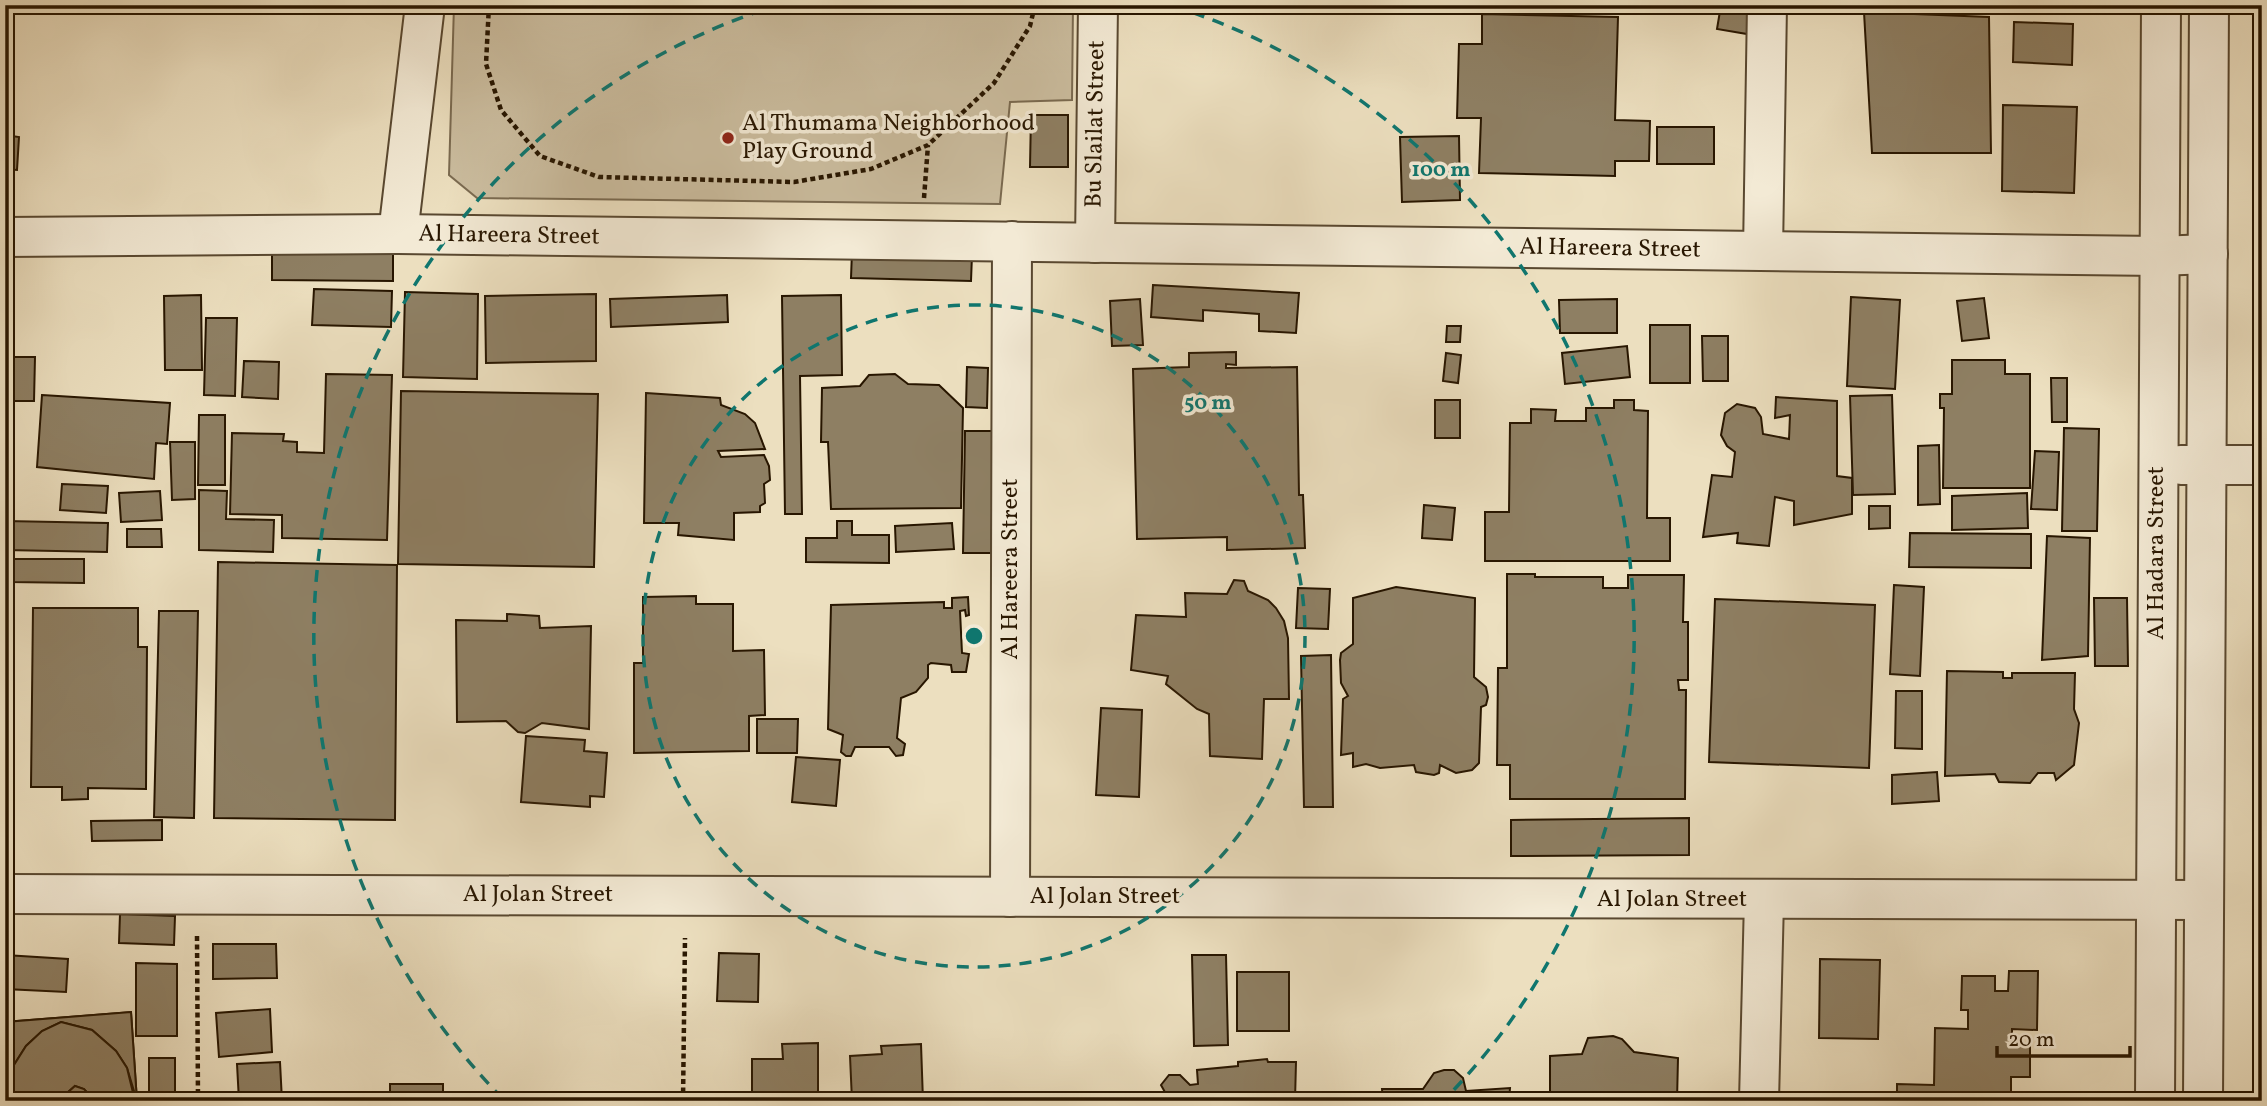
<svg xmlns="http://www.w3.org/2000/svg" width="2267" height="1106" viewBox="0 0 2267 1106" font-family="Vollkorn,serif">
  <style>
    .green { fill: #cbbd9f; stroke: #7a6a50; stroke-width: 2 }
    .building { fill: #8e7f63; stroke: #281600; stroke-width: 2 }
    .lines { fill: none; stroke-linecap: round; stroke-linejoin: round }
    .minor-casing { stroke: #594830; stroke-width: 42 }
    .path { stroke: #281600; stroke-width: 4.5; stroke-dasharray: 5 3.5; stroke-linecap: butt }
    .minor { stroke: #f3ead5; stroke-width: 38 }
    .ring { fill: none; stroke: #0f766e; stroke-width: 3.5; stroke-dasharray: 12 9 }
    .poi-dot { fill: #8f2418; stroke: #f3ead5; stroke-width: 2.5 }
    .labels { text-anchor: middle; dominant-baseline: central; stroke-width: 7; stroke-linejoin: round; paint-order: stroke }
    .poi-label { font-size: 24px; fill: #281600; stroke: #f3ead5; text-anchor: start }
    .street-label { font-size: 24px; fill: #281600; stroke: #f3ead5 }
    .centre { fill: #0f766e; stroke: #f3ead5; stroke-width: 3.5 }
    .ring-label { font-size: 21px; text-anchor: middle; font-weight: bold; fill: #0f766e; stroke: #f3ead5; stroke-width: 7; stroke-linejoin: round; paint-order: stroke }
  </style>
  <rect width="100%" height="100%" fill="#ecdfbf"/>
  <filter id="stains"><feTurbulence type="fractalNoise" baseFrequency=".00286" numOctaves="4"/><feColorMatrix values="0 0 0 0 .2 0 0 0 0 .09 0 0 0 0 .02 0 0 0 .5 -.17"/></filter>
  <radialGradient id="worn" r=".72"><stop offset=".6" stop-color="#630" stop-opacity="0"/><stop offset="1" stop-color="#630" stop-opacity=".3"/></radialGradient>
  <path class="green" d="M454,5h619l-1,95 -62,2 -10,102 -523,-6 -28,-23z"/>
  <g class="building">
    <path d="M1721,5h37l-5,30 -36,-6z"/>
    <path d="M1864,12l125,5 2,136h-119z"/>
    <path d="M1482,14l136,3 -3,103 35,1 -1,40h-34v15l-136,-3 2,-55h-24l2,-74h23z"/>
    <path d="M2014,22l59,2 -1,41 -59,-3z"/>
    <path d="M2003,105l74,2 -3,86 -72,-2z"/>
    <path d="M1031,115h37v52h-38z"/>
    <rect x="1657" y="127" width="57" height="37"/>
    <path d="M5,135l14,2 -2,33 -12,-1z"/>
    <path d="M1459,136l1,64 -58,2 -2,-65z"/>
    <path d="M272,251l121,1v29l-121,-1z"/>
    <path d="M852,251l120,4 -1,26 -120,-3z"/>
    <path d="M1153,285l146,8 -3,40 -37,-2v-17l-56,-4v11l-52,-4z"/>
    <path d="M314,289l78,2 -1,36 -79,-2z"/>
    <path d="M405,292l73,2 -1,85 -74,-2z"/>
    <path d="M596,294v67l-110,2 -1,-67z"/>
    <path d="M201,295l1,75h-37l-1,-74z"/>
    <path d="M727,295l1,27 -117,5 -1,-28z"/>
    <path d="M841,295l1,80 -42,1 2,138h-17l-3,-218z"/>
    <path d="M1851,297l49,3 -5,89 -48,-3z"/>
    <path d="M1984,298l5,40 -27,3 -5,-40z"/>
    <path d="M1140,299l3,46 -31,1 -2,-45z"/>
    <path d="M1617,299v34h-57l-1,-33z"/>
    <path d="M206,318h31l-2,78 -31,-1z"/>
    <rect x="1650" y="325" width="40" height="58"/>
    <path d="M1447,326h14l-1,16h-14z"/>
    <path d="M1702,336h26v45h-25z"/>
    <path d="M1627,346l3,31 -65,7 -3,-31z"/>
    <path d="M1236,352v13l-10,-1v4l71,-1 2,128h4l2,53 -78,2v-13l-90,2 -4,-170 56,-2v-14z"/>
    <path d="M1446,353l15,2 -3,28 -15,-2z"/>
    <path d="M9,357h26l-1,44h-26z"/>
    <path d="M1952,360h53v14h25v114h-87l1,-80h-4v-14h12z"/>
    <path d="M244,361l35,1 -1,37 -36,-2z"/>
    <path d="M967,367l21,1 -1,40 -21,-1z"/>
    <path d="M326,374l66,1 -5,165 -105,-2v-23l-52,-1 2,-81 52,1 -1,7 14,1v10l27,1z"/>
    <path d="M895,374l13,10 31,1 24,23 -2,100 -130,1 -3,-67h-7l1,-54 38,-2 9,-11z"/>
    <path d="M2051,378h16v44h-15z"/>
    <path d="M401,391l197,3 -4,173 -196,-3z"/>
    <path d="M646,393l74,5 1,7 24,9 10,9 10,26 -47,2 3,6 43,-2 5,11 1,14 -6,4 1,19 -5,3v6l-26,1v27l-56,-5 1,-12h-35z"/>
    <path d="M42,395l128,8 -3,41 -11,-1 -2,36 -117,-12z"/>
    <path d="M1892,395l3,99 -42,1 -3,-99z"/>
    <path d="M1776,397l61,4v75l15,2v36l-58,11v-24l-19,-4 -6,49 -32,-3 1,-10 -35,4 9,-62 20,2 3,-25 -8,-6 -6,-11 4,-22 12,-9 18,4 6,9 2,17 26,5 1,-24 -15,3z"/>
    <rect x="1435" y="400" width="25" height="38"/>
    <path d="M1614,400h20v10l14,1 -1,107h23v43h-185v-49h24l1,-89h21v-14l25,1 -1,11h31v-13h28z"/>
    <path d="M199,415h26v70h-27z"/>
    <path d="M2064,428l35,1 -2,102h-35z"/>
    <path d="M965,431h29l-3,122h-28z"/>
    <path d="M170,442h25v57l-23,1z"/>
    <path d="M1939,445l1,59 -22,1v-59z"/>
    <path d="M2035,451l24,1 -2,58 -26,-1z"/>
    <path d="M62,484l46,2 -2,27 -46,-3z"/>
    <path d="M199,490l28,1 -1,28 48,1 -1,32 -74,-2z"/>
    <path d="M160,491l2,29 -41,2 -2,-29z"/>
    <path d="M2027,493l1,35 -76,2v-34z"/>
    <path d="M1424,505l31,3 -3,32 -30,-2z"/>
    <path d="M1869,506h21v22l-21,1z"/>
    <path d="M5,521l103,2 -1,29 -102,-2z"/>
    <path d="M837,521h15v14h37v28l-83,-1v-24h31z"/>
    <path d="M952,523l2,26 -58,3 -1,-26z"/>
    <path d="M127,529h34l1,18h-35z"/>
    <path d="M1910,533l121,1v34l-122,-1z"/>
    <path d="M2047,536l43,2 -2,118 -46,4z"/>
    <path d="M9,559h75v24l-75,-1z"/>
    <path d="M218,562l179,3 -2,255 -181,-2z"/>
    <path d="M1507,574h28v3h68v11h25v-13h56l-1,47h5v58h-10l1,10h7l-1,109h-175v-34h-13l1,-97h9z"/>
    <path d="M1234,580l10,1 4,10 20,9 8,8 8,13 4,17 1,61h-25l-2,60 -52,-3 -1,-42 -12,-5 -31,-25 2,-8 -37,-6 5,-55 50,2 -1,-24 42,1z"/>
    <path d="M1894,585l30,2 -4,89 -30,-2z"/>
    <path d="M1396,587l79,11 -1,79 12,10 2,10 -2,8 -5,2 -2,56 -7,7 -16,3 -16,-8 -1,8 -5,2 -18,-3 -2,-7 -34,3 -14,-4 -13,3v-14l-12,2 2,-56 5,-3 -7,-13 -1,-23 1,-7 12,-9v-46z"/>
    <path d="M1298,588l32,1 -2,40 -32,-1z"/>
    <path d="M696,596v8h37v47l31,-1 1,65 -16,1v35l-115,2v-90h9v-66z"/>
    <path d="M968,597l1,18 -3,1 -1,-6 -5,1 2,42 7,1 -3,18h-14l-1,-7 -20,-2 -3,2v13l-12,14 -15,6 -4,40 8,6 -2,11 -7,1 -7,-9h-34l-4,9h-5l-5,-4 2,-17 -15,-6 3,-124 113,-3v6h8v-10z"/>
    <path d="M2094,598h33l1,68h-33z"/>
    <path d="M1715,599l160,6 -6,163 -160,-6z"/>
    <path d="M33,608h105v39h9l-1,142 -58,-1v11l-26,1v-13h-31z"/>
    <path d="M159,611h39l-4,207 -40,-1z"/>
    <path d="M507,614l32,2 1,12 51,-2 -2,103 -47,-6 -17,10 -7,-1 -12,-11 -49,1 -1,-102 51,1z"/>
    <path d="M1331,655l2,152h-29l-3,-151z"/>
    <path d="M1947,671l56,1v6h9v-5h63l-1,36 5,14 -5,42 -18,15 -2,-7h-16l-8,10 -31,-1 -4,-8 -50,2z"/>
    <path d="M1896,691h26v58l-27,-1z"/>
    <path d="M1101,708l41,2 -3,87 -43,-2z"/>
    <path d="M757,719h41l-1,34h-40z"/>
    <path d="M526,736l59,4 -1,11 23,2 -3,44 -14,-1v11l-69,-5z"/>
    <path d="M796,757l44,3 -4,46 -44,-4z"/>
    <path d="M1937,772l2,29 -47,3v-29z"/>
    <path d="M1689,818v37l-178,1v-36z"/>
    <path d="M162,820v20l-70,1 -1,-20z"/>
    <path d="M120,914l55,2 -1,29 -55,-2z"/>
    <path d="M213,944h63l1,34 -64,1z"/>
    <path d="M719,953l40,1 -1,48 -41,-1z"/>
    <path d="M5,955l63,4 -2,33 -61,-3z"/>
    <path d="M1192,955h34l2,90 -34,1z"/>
    <path d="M1820,959l60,1 -2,79 -59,-1z"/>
    <path d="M136,963l41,1v72h-41z"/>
    <path d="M2009,971h29l-1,59 -25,-1v16h18v32h-19v24h-114v-17l37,1 1,-57 33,1v-19h-7l1,-34h33v15h13z"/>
    <rect x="1237" y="972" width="52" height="59"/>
    <path d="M270,1009l2,43 -53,5 -3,-44z"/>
    <path d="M131,1012l6,89 -10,-33 -11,-17 -24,-21 -31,-8 -19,9 -16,15 -12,19 -9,36v-79z"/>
    <path d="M131,1012l6,89 -10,-33 -11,-17 -24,-21 -31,-8 -19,9 -16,15 -12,19 -9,36v-79z"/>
    <path d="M61,1022l31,8 24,21 11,17 8,33h-128l7,-36 12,-19 16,-15z"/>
    <path d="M1613,1036l9,3 12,13 44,6 -1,43h-127v-45l32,-2 6,-16z"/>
    <path d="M818,1043v58h-66v-42h31l-1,-15z"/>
    <path d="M921,1044l2,57h-71l-2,-45 32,-2 -1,-8z"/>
    <rect x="149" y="1058" width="26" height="43"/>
    <path d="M1267,1059l1,3h28l-1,39h-132l3,-7 -5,-9 8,-10h11l10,10 8,-1 -1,-14 41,-4v-4z"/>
    <path d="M280,1062l2,39h-43l-2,-37z"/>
    <path d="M1444,1070h10l9,8 3,13 44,-3 -1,13h-126l-1,-12h41l11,-16z"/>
    <rect x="390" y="1084" width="53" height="17"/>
    <path d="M75,1086l9,3 11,12h-37z"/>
    <path d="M75,1086l9,3 11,12h-37z"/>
  </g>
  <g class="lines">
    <g class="minor-casing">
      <g id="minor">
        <path d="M398,234l27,-229"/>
        <path d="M5,237l393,-3 1761,22 49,-2"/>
        <path d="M1095,243l3,-238"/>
        <path d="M1763,251l4,-246"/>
        <path d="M2181,465h81"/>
        <path d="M5,894l2199,6"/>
        <path d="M1010,897l2,-656"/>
        <path d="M1759,1101l5,-201"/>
        <path d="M2155,1101l6,-1096"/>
        <path d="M2203,1101l6,-1096"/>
      </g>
    </g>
    <g class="path">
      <path d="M489,5l-3,59 15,46 39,46 59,21 195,5 77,-13 57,-24 66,-62 36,-57 5,-21"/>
      <path d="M924,198l4,-53"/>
      <path d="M197,936l1,165"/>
      <path d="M683,1101l2,-163"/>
    </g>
    <use href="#minor" class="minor"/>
  </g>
  <g class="ring">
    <circle cx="974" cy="636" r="331"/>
    <path d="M503 1099A661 661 0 0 1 775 6M1173 6A661 661 0 0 1 1445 1099"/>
  </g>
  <circle class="poi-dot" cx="728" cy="138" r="7"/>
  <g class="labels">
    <g class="poi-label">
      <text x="742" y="124">Al Thumama Neighborhood<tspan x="742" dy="28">Play Ground</tspan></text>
    </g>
    <g class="street-label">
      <text transform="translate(1096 124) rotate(-89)">Bu Slailat Street</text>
      <text transform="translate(509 236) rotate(1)">Al Hareera Street</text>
      <text transform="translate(1610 249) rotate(1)">Al Hareera Street</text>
      <text transform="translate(2157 553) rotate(-90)">Al Hadara Street</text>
      <text transform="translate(1011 569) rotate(-90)">Al Hareera Street</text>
      <text x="538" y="895">Al Jolan Street</text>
      <text x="1105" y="897">Al Jolan Street</text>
      <text x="1672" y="900">Al Jolan Street</text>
    </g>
  </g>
  <circle cx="974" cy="636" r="10" class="centre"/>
  <g class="ring-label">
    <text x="1441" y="176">100 m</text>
    <text x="1208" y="409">50 m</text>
  </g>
  <rect width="2267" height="1106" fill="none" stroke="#ecdfbf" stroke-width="28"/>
  <rect x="7" y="7" width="2253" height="1092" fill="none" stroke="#281600" stroke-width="3.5"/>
  <rect x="14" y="14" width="2239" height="1078" fill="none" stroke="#281600" stroke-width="2"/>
  <path d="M1997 1046v10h133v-10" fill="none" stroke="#281600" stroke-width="3.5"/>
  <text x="2008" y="1046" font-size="21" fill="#281600" stroke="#f3ead5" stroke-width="5" paint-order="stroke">20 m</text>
  <rect width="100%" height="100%" filter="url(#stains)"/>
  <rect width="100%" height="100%" fill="url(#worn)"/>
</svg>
